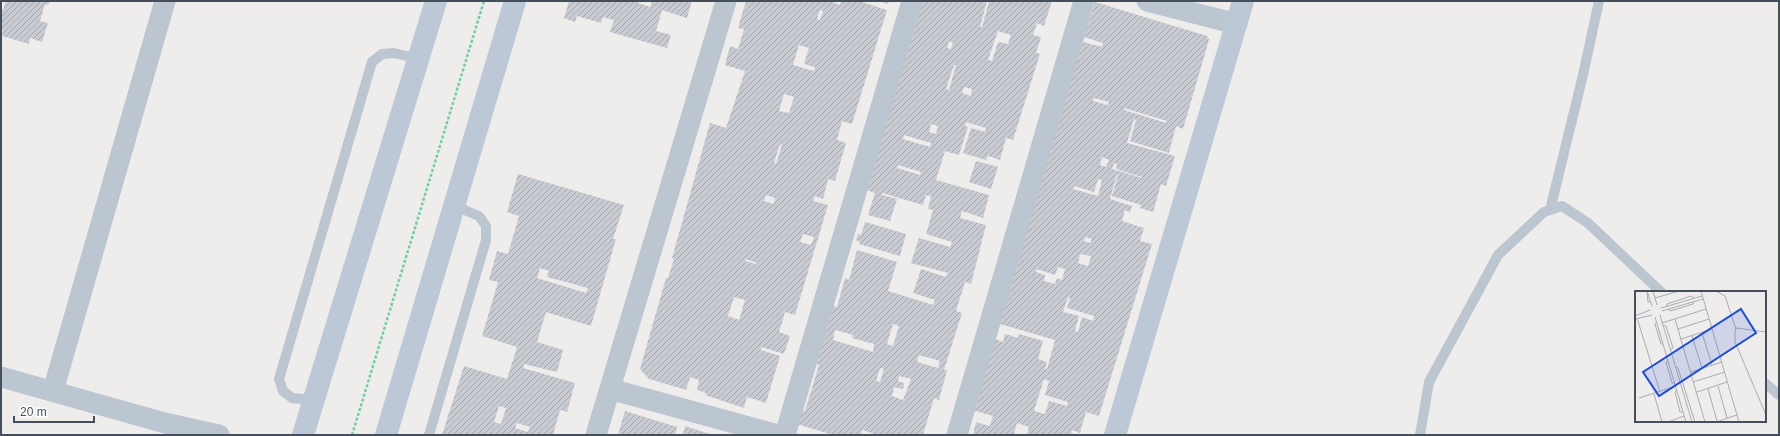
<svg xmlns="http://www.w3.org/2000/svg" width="1780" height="436" viewBox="0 0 1780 436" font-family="Helvetica,sans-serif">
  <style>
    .building { fill: url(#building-hatch); fill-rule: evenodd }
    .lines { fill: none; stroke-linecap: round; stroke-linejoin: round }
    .path { stroke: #6dd0a4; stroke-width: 2.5; stroke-dasharray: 3 2; stroke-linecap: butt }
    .lane { stroke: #bcc6d0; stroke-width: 10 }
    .street { stroke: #bcc6d0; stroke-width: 21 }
    .secondary { stroke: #bdc8d7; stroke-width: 22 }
    .inset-road { fill: none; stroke: #abadb2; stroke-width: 1 }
    .view { fill: #1d4ed8; fill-opacity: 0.15; stroke: #1d4ed8; stroke-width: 2 }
    .inset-edge { fill: none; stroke: #444f5b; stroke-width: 2 }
  </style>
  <defs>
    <pattern id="building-hatch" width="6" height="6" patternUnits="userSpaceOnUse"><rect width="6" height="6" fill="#c9cbd2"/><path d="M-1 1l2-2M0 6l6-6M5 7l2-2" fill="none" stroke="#a5a7ad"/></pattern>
  </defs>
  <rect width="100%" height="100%" fill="#efecec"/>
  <g class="building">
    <path d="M6,1h44l-2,4 -3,-1 -5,17 8,2 -6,19 -12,-4 -1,6 -27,-8 1,-5 -2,-1v-21l2,1z"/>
    <path d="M569,1h70l-1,2 12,4 2,-6h40l-5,17 -25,-8 -6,21 15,4 -4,13 -57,-16 4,-12 -11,-3 -2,6 -24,-7 -2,6 -11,-4z"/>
    <path d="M746,1h89l-1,2 6,2 1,-4h18l28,9 -35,114 -10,-3 -5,19 9,3 -11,38 -7,-2 -5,20 -8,-3 -2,5 15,4 -33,110 -10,-3 -6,20 11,4 -6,18 -23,-7v3l19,6 -14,47 -19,-6 -3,11 -39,-13 1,-2 -9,-3 2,-10 -9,-3 -4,13 -37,-11 -9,-10 26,-91h2l6,-19 -2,-1 38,-135 16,5 19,-57 -20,-6 5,-19 8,3 6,-20 -6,-1zM820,10l3,1 -3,9 -3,-1zM799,45l10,3 -5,16 11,3 -1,4 -21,-6zM784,94l10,3 -5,16 -10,-2zM780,144l2,1 -6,19 -2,-1zM766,195l9,3 -1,6 -10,-3zM803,234l11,3 -3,8 -11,-3zM746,259l11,4 -1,1 -11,-3zM734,297l11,3 -6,20 -11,-4z"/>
    <path d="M879,1h10l-1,3z"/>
    <path d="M922,1h65l-7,26h2l7,-26h63l-8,25 -7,-3 -4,12 8,2 -5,16 4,1 -27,86 -7,-2 -6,22 -12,-4 -2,4 -23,-7 8,-25 14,4 1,-4 -20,-6 -1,4 3,1 -9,28 -14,-4 -9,29 53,15 -6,23 -21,-7 -2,7 26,7 -15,59 -6,-2 -9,29 6,2 -18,57h3l-8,30 -5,-2 -11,37h-45l-16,-5 -1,5h-28l-36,-11 5,-14 3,1 3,-10 11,-36 -4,-2 18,-57 4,1 8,-29 4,2 8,-30 40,12 -9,29 45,14 2,-5 -22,-7 8,-24 25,8 2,-4 -37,-10 8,-25 31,9 2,-5 -26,-8 7,-24 -5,-1 3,-13 -5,-1 -3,10 -41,-12v2l15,4 -7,22 -22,-6 7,-22 -9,-3zM998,31l13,4 -3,9 -10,-2 -6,19 -4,-1zM949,41l4,2 -2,6 -4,-1zM954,65h2l-7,25 -3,-1zM964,87l8,2 -1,7 -9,-3zM931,124l7,2 -2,8 -7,-2zM904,135l27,8 -1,4 -27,-8zM898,165l23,7 -1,3 -23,-7zM893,324l6,2 -6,20 -6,-2zM835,330l18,5 -1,3 22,6 -1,8 -40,-12zM919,355l21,6 -2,7 -21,-6zM880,368l4,1 -4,13 -4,-1zM899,376l12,3 -8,21 -11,-4 2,-9 9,2 1,-6 -6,-2z"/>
    <path d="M1095,2l112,34 2,4 -26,89 -7,-3 -7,27 -39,-12 6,-21 -2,-1 -7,24 48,13 -9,30 -5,-2 -8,28 -13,-4 1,-3 -29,-9 6,-21 -1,-1 -7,25 22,7 -2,6 -5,-2 -3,11 22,7 -4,13 12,3 -53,172 -13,-4 -6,21 -8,-3 -1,5h-44l2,-8 -12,-4 -3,10 6,2h-47l3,-13 14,4 3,-10 -21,-6 23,-71 8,3 2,-8 13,4 1,-4 24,7 -5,18 9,3 -2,7h2l8,-29 -62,-18 90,-280 19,5 1,-4 -19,-6zM1094,98l15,4 -1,3 -15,-4zM1124,108l43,13 -1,2 -42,-13zM1102,157l7,3 -3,7 -6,-2zM1114,163l3,1 -1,5 26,8v1l-30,-9zM1098,179l4,1 -4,16 -25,-7 1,-3 20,6zM1085,237l7,2 -2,4 -6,-2zM1080,254l11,2 -3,10 -10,-3zM1058,267l7,2 -3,11 -5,-2 -2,6 -11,-3 1,-6 -9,-3 1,-3 18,6zM1068,297l2,1 -3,10 27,8 -1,5 -11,-4 -4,15 -3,-1 4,-15 -16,-4zM1044,379l5,2 -4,14 23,7 -1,4 -18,-5 -4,13 -11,-3z"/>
    <path d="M976,161l22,6 -7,22 -22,-7z"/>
    <path d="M518,174l106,31 -11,34h3l-25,87 -45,-14 -9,30 26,8 -6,22 -33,-8 -1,4 52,15 -8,29 -7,-2 -7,25h-111l22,-69 43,13 10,-32 -35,-11 16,-54 -9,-2 8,-29 11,3 11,-38 -12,-4zM540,268l9,3 -2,6 41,11 -2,5 -49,-15zM499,406l7,2 -5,16 -7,-2zM517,423l13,4 -2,5 -13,-4z"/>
    <path d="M865,222l41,12 -6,22 -41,-12 1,-2 -4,-2 2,-6 3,1z"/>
    <path d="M625,411l52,16 -2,8h-57z"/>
    <path d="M685,426l28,9h-30z"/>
  </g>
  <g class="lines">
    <path class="path" d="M352,435l132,-434"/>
    <g class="lane">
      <path d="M1550,210l33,-135 16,-74"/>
      <path d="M1765,383l14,12"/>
      <path d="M314,400l-22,-2 -9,-7 -4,-12 93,-317 10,-8 12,-1 25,6"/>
      <path d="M429,435l57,-195v-14l-7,-10 -24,-10"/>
      <path d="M1420,435l9,-53 69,-127 46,-43 18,-6 26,17 73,69"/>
    </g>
    <g class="street">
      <path d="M1147,1l90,23"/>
      <path d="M1,377l164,46 54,12"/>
      <path d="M610,389l168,46"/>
      <path d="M53,391l112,-390"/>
      <path d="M596,435l130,-434"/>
      <path d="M785,435l127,-434"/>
      <path d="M957,435l127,-434"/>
    </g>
    <g class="secondary">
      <path d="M303,435l133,-434"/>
      <path d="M386,435l129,-434"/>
      <path d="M1115,435l128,-434"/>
    </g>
  </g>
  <g transform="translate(1635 291)">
    <rect width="131" height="131" fill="#efecec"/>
    <path class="inset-road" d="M12,0l1,11h2M12,0l5,15M18,0l4,14M66,0l38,131M81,0l9,5 11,33M20,7l24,-7M32,15v-2l24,-8 3,2M26,17l41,-12M33,18l2,2 23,-7 1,-3M27,20l41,-12M25,24l32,107M0,25l15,-6M20,26l31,105M2,27l23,74M0,28l17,-4M40,28l30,103M22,31l-2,2 6,20h2M27,32l44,-14M28,35h3l7,22 -3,2M43,38l31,-10M131,41l-30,-4 -1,5v9l31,73M67,42l10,32M57,45l10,32M46,48l31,-10M33,70l-2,1 6,21h3M41,76l2,1 17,54M56,81l31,-10M58,91l32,-10M83,95l9,32M73,98l9,32M42,99l-2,2 5,20h3M62,101l30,-10M19,103l8,28M4,107l37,-12M33,131l16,-6M81,131l21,-7"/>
    <path class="view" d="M106,18l15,24 -97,63 -16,-24z"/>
    <rect width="131" height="131" class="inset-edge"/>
  </g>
  <rect width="1780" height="436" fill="none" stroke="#444f5b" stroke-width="4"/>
  <path d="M14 416v6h80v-6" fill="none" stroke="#444f5b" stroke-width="2"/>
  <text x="20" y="416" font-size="12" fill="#444f5b" stroke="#ffffff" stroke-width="3" paint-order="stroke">20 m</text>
</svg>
